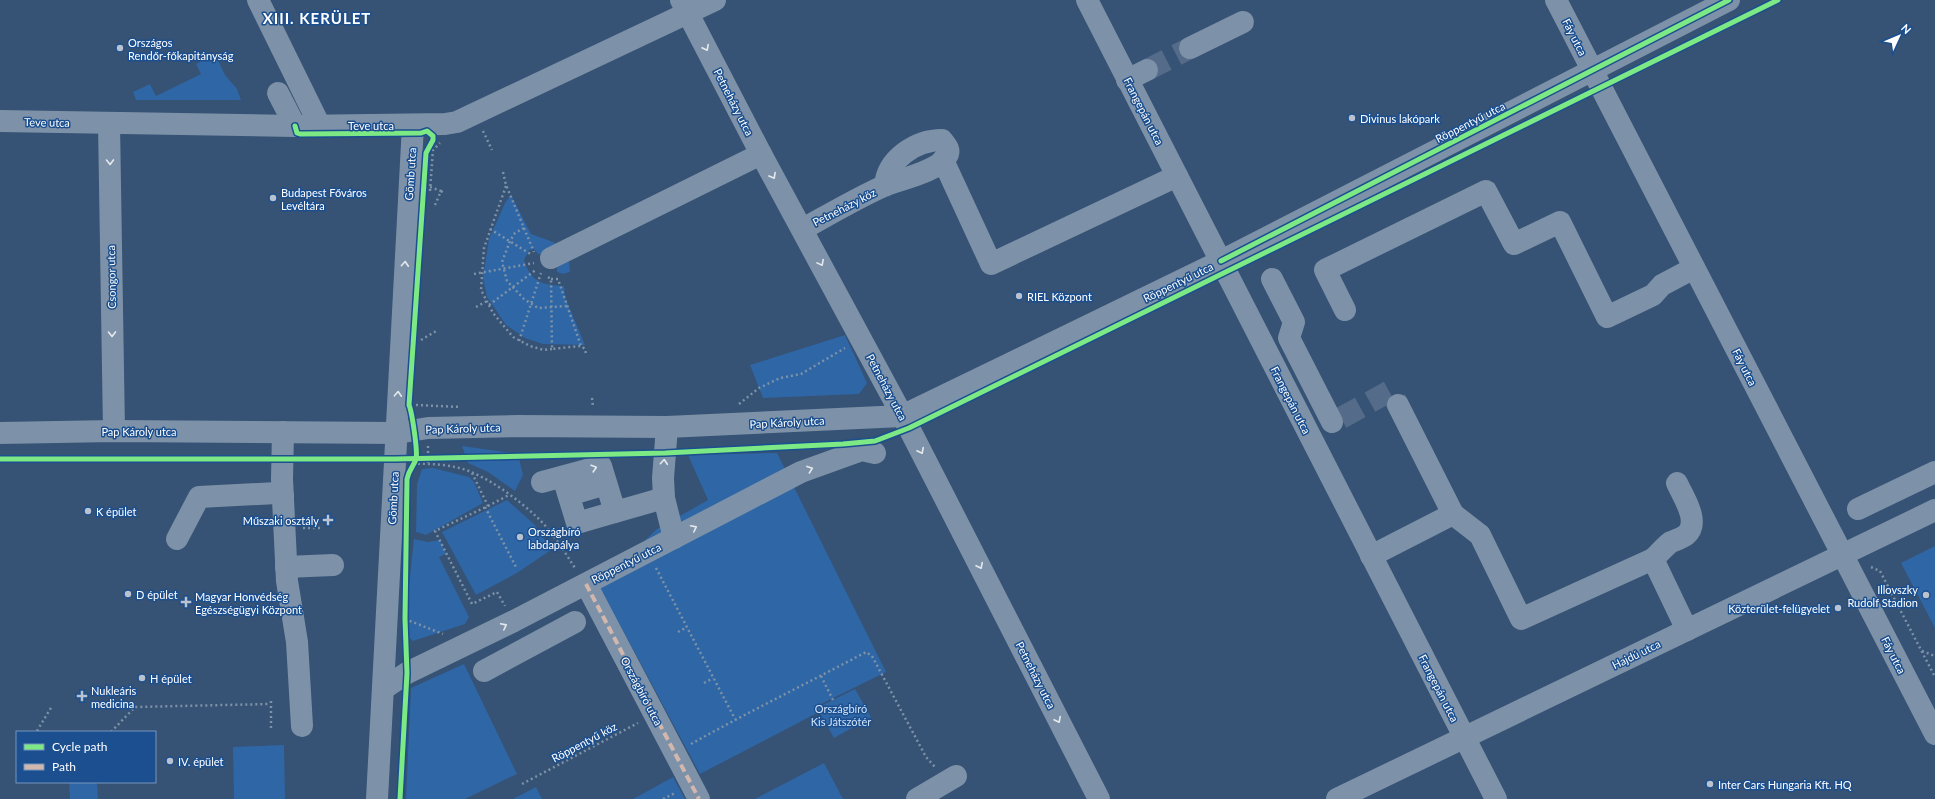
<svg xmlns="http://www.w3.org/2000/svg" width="1935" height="799" viewBox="0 0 1935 799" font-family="Lato,sans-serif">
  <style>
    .green { fill: #2f66a5 }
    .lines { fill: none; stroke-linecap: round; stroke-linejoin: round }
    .minor-tunnel { stroke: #546c89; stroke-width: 22; stroke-dasharray: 22 11; stroke-linecap: butt }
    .path { stroke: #7d92a8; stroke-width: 2.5; stroke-dasharray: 2 3; stroke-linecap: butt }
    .minor { stroke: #7d92a8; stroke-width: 22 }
    .quiet { stroke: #d1b7ad; stroke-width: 4; stroke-dasharray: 8 4; stroke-linecap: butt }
    .cycleway-casing { stroke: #1b4f8f; stroke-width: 8 }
    .cycleway { stroke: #7ce984; stroke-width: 5 }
    .oneway { stroke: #e5e9ee }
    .poi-dot { fill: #b9c2ce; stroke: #1b4f8f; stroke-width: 1.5 }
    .labels { text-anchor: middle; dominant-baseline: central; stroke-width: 3; stroke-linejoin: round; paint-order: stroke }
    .street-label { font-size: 11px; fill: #fff; stroke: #1b4f8f }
    .poi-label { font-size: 11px; fill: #fff; stroke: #1b4f8f; text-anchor: start }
    .park-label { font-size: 11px; fill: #cfe3fa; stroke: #1b4f8f }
    .district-label { font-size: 15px; font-weight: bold; letter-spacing: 1px; fill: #fff; stroke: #1b4f8f }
  </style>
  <rect width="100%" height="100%" fill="#365274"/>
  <g class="green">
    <path d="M215,54l10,21 12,14 4,11h-105l-3,-8 17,-8 6,12 45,-22 -5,-10z"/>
    <path d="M511,195l20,39c22,8 39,10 39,38l-7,2 -6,-2v-10l-11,-7 -8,-1 -4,-5 -5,1 -5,10c7,22 19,25 40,26l1,11 20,48 -42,-1 -18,-6 -19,-13 -19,-28 -4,-19 6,-39 16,-36z"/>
    <path d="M845,335l22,48 -8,11 -96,4 -13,-33z"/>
    <path d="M462,446l56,8 5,21 -8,16 -27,-19 -20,-9z"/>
    <path d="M777,453l109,219 -71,35 2,6 -117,61 -102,-190 59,-55 51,-29 -20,-45z"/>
    <path d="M433,468l36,9 5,5 9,21 -57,32 -10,-3 1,-48 5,-15z"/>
    <path d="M507,500l28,25 16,25 -34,23 -41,22 -34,-63z"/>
    <path d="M414,539l14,3 12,-2 6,14 -7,3 30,60 -4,7 -52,17 -9,-8z"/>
    <path d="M1935,546v82l-34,-65z"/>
    <path d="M464,664l53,110 -52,25h-59l5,-111z"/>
    <path d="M855,689l16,28 -37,21 -17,-30z"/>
    <path d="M284,745l1,54h-51l-1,-52z"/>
    <path d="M824,763l19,36h-88z"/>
    <path d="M673,777l12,22h-52z"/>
    <path d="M69,782h28l1,17h-28z"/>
    <path d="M536,787l6,12h-29z"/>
  </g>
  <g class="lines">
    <g class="minor-tunnel">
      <path d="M1147,70l43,-22"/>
      <path d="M1341,418l49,-27 8,14"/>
    </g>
    <g class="path">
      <path d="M483,131l9,19"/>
      <path d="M503,172l3,13 28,67"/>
      <path d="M506,186l-22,62 -3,42 12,23 20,24 17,9 14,4 8,-1"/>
      <path d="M430,187l11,4 -6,14"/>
      <path d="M430,191l3,-41 7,-7"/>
      <path d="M441,191l4,3"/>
      <path d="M524,228l-9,5 -5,8 -8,21 5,19 17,18 14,9 29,-2"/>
      <path d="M490,229l42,26"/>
      <path d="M474,274l60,-11"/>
      <path d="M548,277l3,2 1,70 29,-3"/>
      <path d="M551,279h7l23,67 4,3 1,5"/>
      <path d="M489,305l48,-36"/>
      <path d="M476,307l11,-6"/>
      <path d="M421,340l17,-10"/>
      <path d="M519,341l22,-68"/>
      <path d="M592,398l1,9"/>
      <path d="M739,404l20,-16 21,-10 21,-4 44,-26"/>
      <path d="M416,405l45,2"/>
      <path d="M428,446v17"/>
      <path d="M413,464c16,-1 43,1 58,8 24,10 49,29 68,47 14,14 25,32 36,49"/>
      <path d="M472,473l16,33 -53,25 37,73 25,-12 8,14"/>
      <path d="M488,506l21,-11"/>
      <path d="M485,507l32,62"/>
      <path d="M303,528h18"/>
      <path d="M1871,567l9,4 55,106"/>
      <path d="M656,568l79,151"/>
      <path d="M405,619l38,15"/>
      <path d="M678,632l9,-5"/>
      <path d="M1922,651l13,5"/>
      <path d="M821,676l12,24"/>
      <path d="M704,683l9,-5"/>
      <path d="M271,728v-28"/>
      <path d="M37,731l15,-25"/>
      <path d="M111,732l24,-25 135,-3"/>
      <path d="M691,744c57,-32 117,-61 175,-92l6,4 54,101 9,10"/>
      <path d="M522,784l116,-61"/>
      <path d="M663,799l12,-6"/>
    </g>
    <g class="minor">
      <path d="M258,0l62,126"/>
      <path d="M681,0l80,154 148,274 190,371"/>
      <path d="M1087,0l409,799"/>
      <path d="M1556,0l379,734"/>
      <path d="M1190,48l53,-26"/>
      <path d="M1127,80l20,-10"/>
      <path d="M278,93l17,33"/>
      <path d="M0,121l295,5 150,-2 12,-2 258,-122"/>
      <path d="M109,123l5,308"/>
      <path d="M943,160l48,104 186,-88"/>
      <path d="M803,229c27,-15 54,-31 81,-43 16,-7 54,-14 63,-30 4,-6 -1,-11 -5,-16 -26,0 -55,19 -57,46"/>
      <path d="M551,258l210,-104"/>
      <path d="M1272,279l22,43 -5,16 43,84"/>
      <path d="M1345,310l-20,-40 161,-79 28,53 46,-22 47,95 46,-22 9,-10 32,-17"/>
      <path d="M667,427l-4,51 1,20 10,40"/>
      <path d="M283,432l-1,47 5,102 10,61 5,84"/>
      <path d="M0,433l114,-2 283,2 31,-5 89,-2 150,1 235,-11 319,-155 508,-261"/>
      <path d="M563,477l14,46 38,-11"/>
      <path d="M542,482l59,-16 14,46 49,-14"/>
      <path d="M569,495l37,-11"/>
      <path d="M1858,509l77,-37"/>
      <path d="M1453,514l27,21 41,84 132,-60c6,-5 12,-13 18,-17 5,-2 11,-4 15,-7 15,-13 -3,-38 -9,-52"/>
      <path d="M177,539l22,-42 78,-4 6,3"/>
      <path d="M1371,556l82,-42 -55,-109"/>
      <path d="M1653,559l34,71"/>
      <path d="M286,567l47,-2"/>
      <path d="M586,584l113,215"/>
      <path d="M484,671l91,-49"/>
      <path d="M383,689l24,-16 107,-52 287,-149 61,-22 13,3"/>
      <path d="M377,799l36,-674"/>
      <path d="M917,799l39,-23"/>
      <path d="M1337,799l598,-289"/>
    </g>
    <path class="quiet" d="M586,584l113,215"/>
    <g class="cycleway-casing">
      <g id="cycleway">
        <path d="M295,126l2,7 3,1 121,-1 6,-2 6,5v4l-7,13 -17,252c3,7 9,47 7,54 -2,7 -7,10 -9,20l-2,140 2,54 -7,126"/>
        <path d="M1221,261l508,-261"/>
        <path d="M0,459h395l270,-6 178,-9 32,-3 34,-13 869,-428"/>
      </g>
    </g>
    <use href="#cycleway" class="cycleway"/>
  </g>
  <defs><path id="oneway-chevron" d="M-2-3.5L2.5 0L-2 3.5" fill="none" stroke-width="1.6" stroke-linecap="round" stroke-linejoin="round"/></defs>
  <g class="oneway">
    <use href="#oneway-chevron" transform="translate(706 48) rotate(63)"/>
    <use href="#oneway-chevron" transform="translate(110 162) rotate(89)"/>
    <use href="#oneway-chevron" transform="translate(773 176) rotate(61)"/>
    <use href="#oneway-chevron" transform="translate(821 263) rotate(62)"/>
    <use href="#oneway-chevron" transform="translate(405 264) rotate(-86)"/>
    <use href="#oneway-chevron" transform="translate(112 334) rotate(89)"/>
    <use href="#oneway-chevron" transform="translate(398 394) rotate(-87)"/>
    <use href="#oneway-chevron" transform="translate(921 451) rotate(63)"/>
    <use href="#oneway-chevron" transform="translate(664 462) rotate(-85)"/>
    <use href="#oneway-chevron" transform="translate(594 468) rotate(-17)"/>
    <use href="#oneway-chevron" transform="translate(810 469) rotate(-20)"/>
    <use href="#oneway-chevron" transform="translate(694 528) rotate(-27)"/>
    <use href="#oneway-chevron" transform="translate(980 566) rotate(63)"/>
    <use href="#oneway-chevron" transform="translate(504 626) rotate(-27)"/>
    <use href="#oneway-chevron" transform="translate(1058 720) rotate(63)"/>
  </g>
  <g class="poi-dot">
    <circle cx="120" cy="48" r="4"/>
    <circle cx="1352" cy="118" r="4"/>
    <circle cx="273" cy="198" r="4"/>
    <circle cx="1019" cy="296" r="4"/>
    <circle cx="88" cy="511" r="4"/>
    <path d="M326 514h4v4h4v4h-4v4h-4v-4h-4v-4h4z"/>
    <circle cx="520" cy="537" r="4"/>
    <circle cx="128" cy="594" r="4"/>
    <circle cx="1926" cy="595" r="4"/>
    <path d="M184 596h4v4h4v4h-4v4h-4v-4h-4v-4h4z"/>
    <circle cx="1838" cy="608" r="4"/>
    <circle cx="142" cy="678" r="4"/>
    <path d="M80 690h4v4h4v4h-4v4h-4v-4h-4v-4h4z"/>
    <circle cx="170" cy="761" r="4"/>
    <circle cx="1710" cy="784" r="4"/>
  </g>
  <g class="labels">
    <g class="street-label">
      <text transform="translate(1575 37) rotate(63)">Fáy utca</text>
      <text transform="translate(734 102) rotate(63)">Petneházy utca</text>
      <text transform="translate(1144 111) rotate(63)">Frangepán utca</text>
      <text transform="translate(47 122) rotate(1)">Teve utca</text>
      <text transform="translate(1470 122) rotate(-27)">Röppentyű utca</text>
      <text x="371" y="125">Teve utca</text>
      <text transform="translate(410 174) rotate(-86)">Gömb utca</text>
      <text transform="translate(844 207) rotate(-27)">Petneházy köz</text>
      <text transform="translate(111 277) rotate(-91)">Csongor utca</text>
      <text transform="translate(1178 282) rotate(-26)">Röppentyű utca</text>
      <text transform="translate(1745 367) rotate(63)">Fáy utca</text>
      <text transform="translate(887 387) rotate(62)">Petneházy utca</text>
      <text transform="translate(1291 400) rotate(63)">Frangepán utca</text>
      <text transform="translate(787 422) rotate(-3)">Pap Károly utca</text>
      <text transform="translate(463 428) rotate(-2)">Pap Károly utca</text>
      <text x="139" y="431">Pap Károly utca</text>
      <text transform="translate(393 498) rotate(-87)">Gömb utca</text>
      <text transform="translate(626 563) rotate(-27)">Röppentyű utca</text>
      <text transform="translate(1636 654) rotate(-26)">Hajdú utca</text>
      <text transform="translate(1894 655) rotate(63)">Fáy utca</text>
      <text transform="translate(1036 675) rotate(63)">Petneházy utca</text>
      <text transform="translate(1439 688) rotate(63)">Frangepán utca</text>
      <text transform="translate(642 691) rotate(62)">Országbíró utca</text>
      <text transform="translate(584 742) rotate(-28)">Röppentyű köz</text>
    </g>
    <g class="poi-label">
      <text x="128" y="42">Országos<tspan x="128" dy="13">Rendőr-főkapitányság</tspan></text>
      <text x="1360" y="118">Divinus lakópark</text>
      <text x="281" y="192">Budapest Főváros<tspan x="281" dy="13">Levéltára</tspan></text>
      <text x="1027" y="296">RIEL Központ</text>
      <text x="96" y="511">K épület</text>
      <text x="319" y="520" text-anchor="end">Műszaki osztály</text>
      <text x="528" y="531">Országbíró<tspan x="528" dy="13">labdapálya</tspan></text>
      <text x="1918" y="589" text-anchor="end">Illovszky<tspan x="1918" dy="13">Rudolf Stadion</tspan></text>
      <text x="136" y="594">D épület</text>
      <text x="195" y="596">Magyar Honvédség<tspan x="195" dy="13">Egészségügyi Központ</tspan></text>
      <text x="1830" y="608" text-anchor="end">Közterület-felügyelet</text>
      <text x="150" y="678">H épület</text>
      <text x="91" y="690">Nukleáris<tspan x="91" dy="13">medicina</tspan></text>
      <text x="178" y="761">IV. épület</text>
      <text x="1718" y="784">Inter Cars Hungaria Kft. HQ</text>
    </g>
    <g class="park-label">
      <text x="841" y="708">Országbíró<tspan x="841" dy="13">Kis Játszótér</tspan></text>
    </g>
    <g class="district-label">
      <text x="317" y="18">XIII. KERÜLET</text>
    </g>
  </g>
  <rect x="16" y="731" width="140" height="52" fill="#1b4f8f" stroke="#7695bc"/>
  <rect x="24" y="744" width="20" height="6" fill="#7ce984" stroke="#7695bc"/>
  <text x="52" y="751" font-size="12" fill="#ffffff">Cycle path</text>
  <rect x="24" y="764" width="20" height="6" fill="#d1b7ad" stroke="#7695bc"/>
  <text x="52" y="771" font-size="12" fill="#ffffff">Path</text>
  <g transform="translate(1899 36) rotate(46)" stroke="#1b4f8f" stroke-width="3" paint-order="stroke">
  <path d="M0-3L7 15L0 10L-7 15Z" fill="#ffffff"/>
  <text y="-6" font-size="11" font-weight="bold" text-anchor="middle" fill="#ffffff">N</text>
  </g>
</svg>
